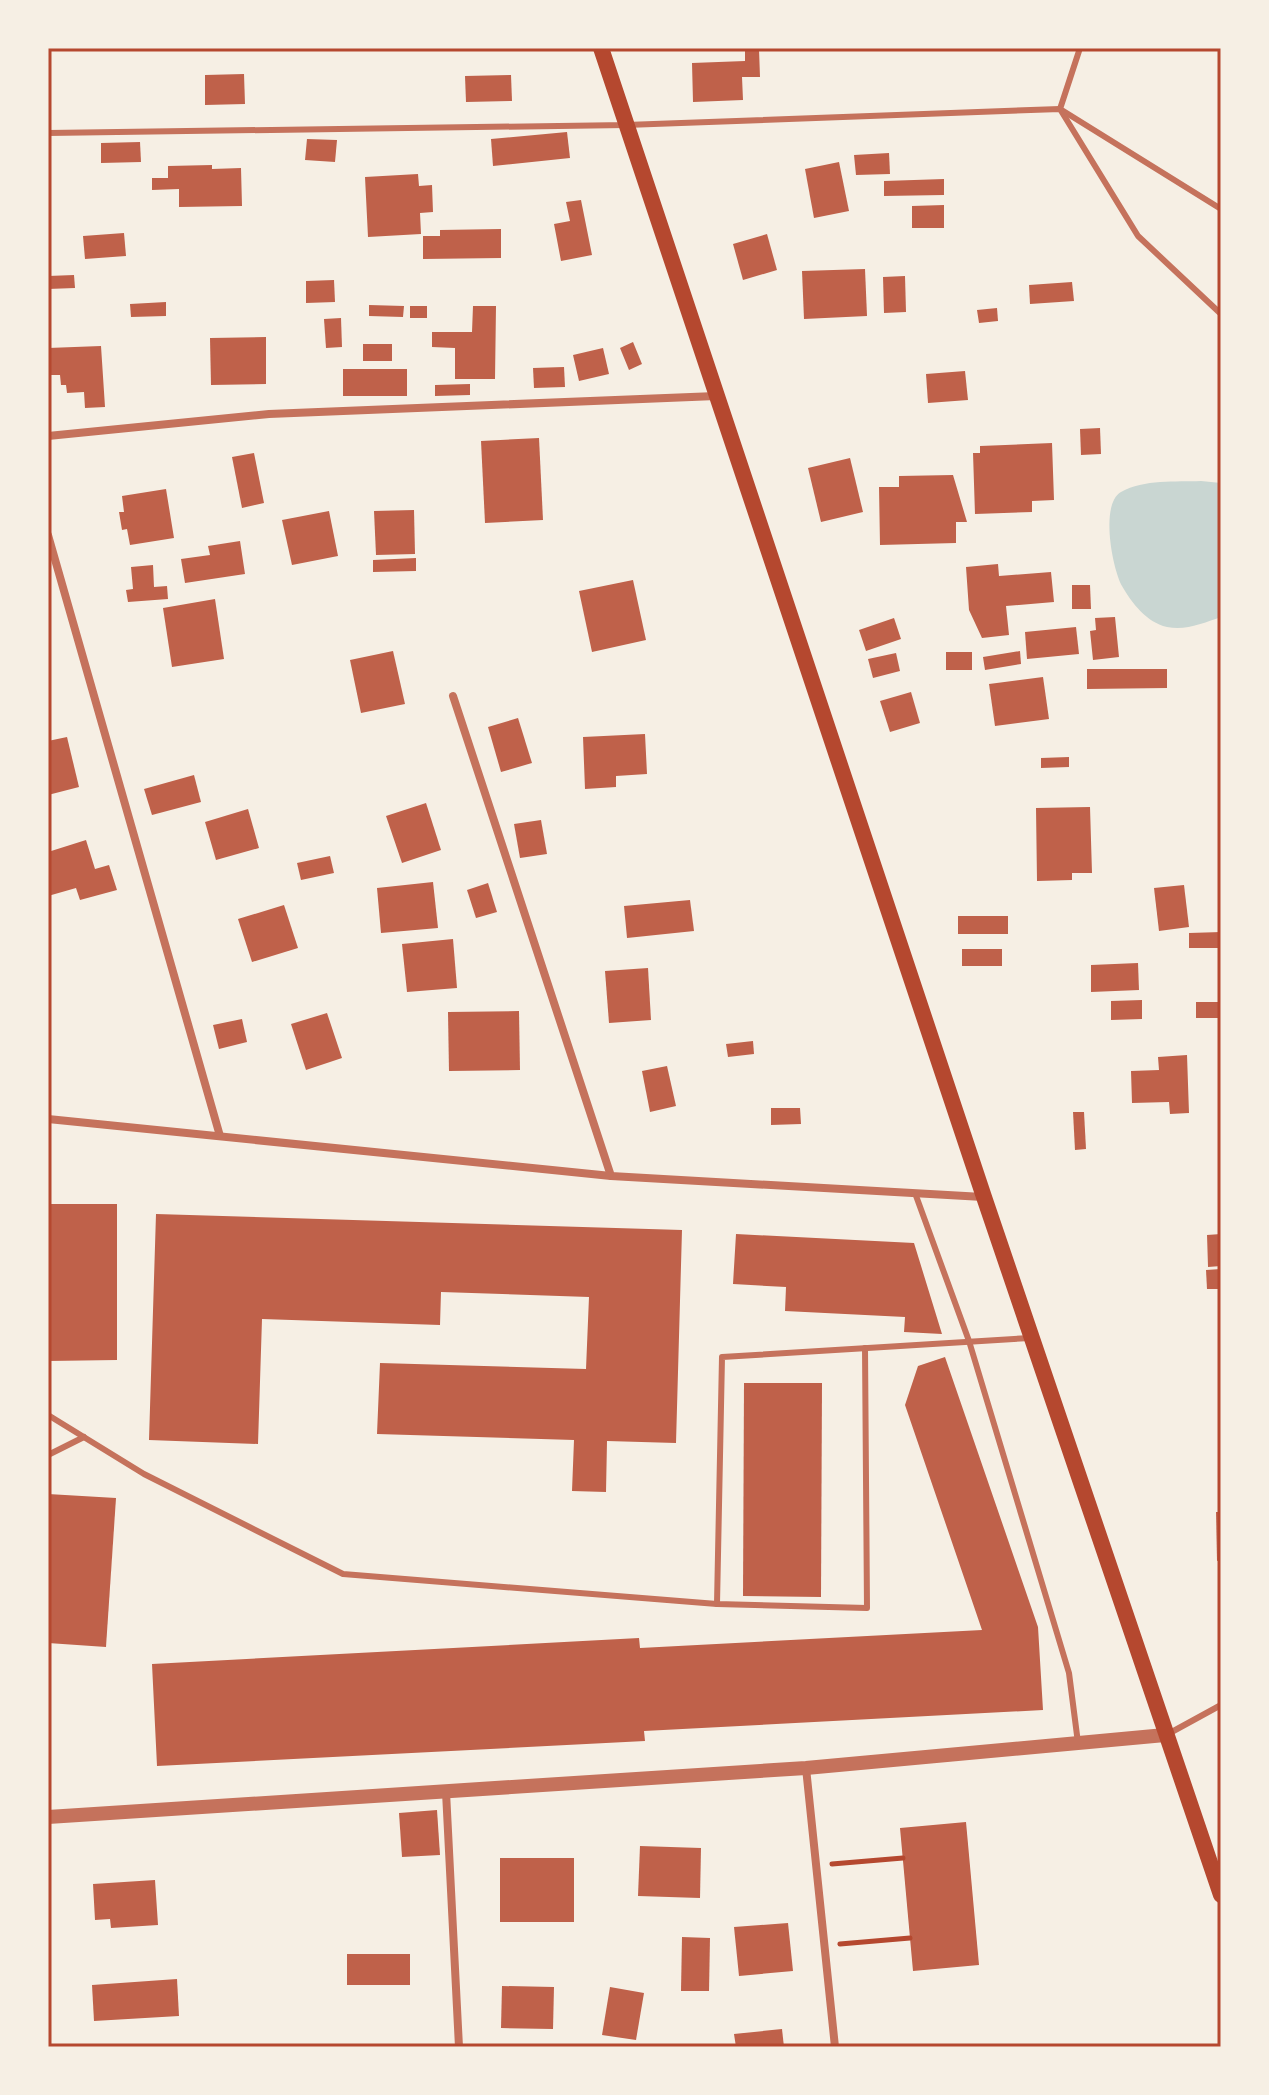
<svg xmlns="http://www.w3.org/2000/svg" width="1269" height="2095" viewBox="0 0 1269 2095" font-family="Mulish,sans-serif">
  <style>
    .water { fill: #c9d6d2 }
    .building { fill: #bf614a }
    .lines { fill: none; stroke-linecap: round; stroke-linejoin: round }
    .path { stroke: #b5482f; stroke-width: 5 }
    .service { stroke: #c5725c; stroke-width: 6 }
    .minor { stroke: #c5725c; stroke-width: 8 }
    .tertiary { stroke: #c5725c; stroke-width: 14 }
    .secondary { stroke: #b5482f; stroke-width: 16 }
    .neatline { fill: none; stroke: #b5482f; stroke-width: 3 }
  </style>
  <rect width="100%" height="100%" fill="#f6efe4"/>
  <path class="water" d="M1201,481l20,2v134c-18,6 -35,14 -54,10 -21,-5 -35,-24 -45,-41 -10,-19 -22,-82 -1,-94 23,-13 55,-10 80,-11z"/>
  <g class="building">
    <path d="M759,49l1,28h-18l1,23 -50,2 -1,-39 53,-2v-11z"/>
    <path d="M244,74l1,30 -40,1v-30z"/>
    <path d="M511,75l1,26 -46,1 -1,-26z"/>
    <path d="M567,132l3,26 -77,8 -2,-27z"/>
    <path d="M307,139l30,1 -2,22 -30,-2z"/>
    <path d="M140,142l1,20 -40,1v-20z"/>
    <path d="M889,153l1,21 -34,1 -2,-20z"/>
    <path d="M839,162l10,49 -35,7 -9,-49z"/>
    <path d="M212,165v4l29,-1 1,38 -63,1v-18l-27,1v-12h16v-12z"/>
    <path d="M418,174l1,12 13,-1 1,27 -13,1 1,21 -53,3 -3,-60z"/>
    <path d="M944,179v16l-60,1v-15z"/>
    <path d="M581,200l11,55 -31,6 -7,-37 16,-3 -4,-19z"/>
    <path d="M944,205v23h-32v-22z"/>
    <path d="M501,229v29l-78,1v-23h17v-6z"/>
    <path d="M124,233l2,23 -41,3 -2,-23z"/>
    <path d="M767,234l10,36 -34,10 -10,-36z"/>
    <path d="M865,269l2,47 -63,3 -2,-48z"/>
    <path d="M74,275l1,13 -27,1v-13z"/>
    <path d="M905,276l1,36 -22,1 -1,-36z"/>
    <path d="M334,280l1,22 -29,1v-22z"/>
    <path d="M1072,282l2,19 -44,3 -1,-19z"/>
    <path d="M166,302v14l-35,1 -1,-13z"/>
    <path d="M369,305l35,1 -1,11 -34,-1z"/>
    <rect x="410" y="306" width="17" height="12"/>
    <path d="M473,306h23l-1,73h-40v-31l-23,-1v-15h40z"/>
    <path d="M997,308l1,13 -19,2 -2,-13z"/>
    <path d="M341,318l1,29 -16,1 -2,-29z"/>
    <path d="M266,337v47l-55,1 -1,-47z"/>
    <path d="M633,342l9,22 -13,6 -9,-22z"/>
    <rect x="363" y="344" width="29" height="17"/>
    <path d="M101,346l4,61 -20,1 -1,-16 -17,1 -1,-8h-5l-1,-10h-12v-27z"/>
    <path d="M603,348l6,26 -30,7 -6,-26z"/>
    <path d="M564,367l1,20 -31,1 -1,-20z"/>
    <rect x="343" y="369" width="64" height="27"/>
    <path d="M965,371l3,29 -40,3 -2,-29z"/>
    <path d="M470,384v11l-35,1v-11z"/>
    <path d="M1100,428l1,26 -20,1 -1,-26z"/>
    <path d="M539,438l4,82 -58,3 -4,-82z"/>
    <path d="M1052,443l2,57 -22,1v11l-57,2 -2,-61h7v-7z"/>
    <path d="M254,453l10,50 -22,5 -10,-51z"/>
    <path d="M850,458l13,54 -42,10 -13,-54z"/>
    <path d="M953,475l14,47h-11v21l-76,2 -1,-58h20v-11z"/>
    <path d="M166,489l8,49 -44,7 -3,-16 -5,1 -3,-18h5l-2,-16z"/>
    <path d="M414,510l1,44 -39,1 -2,-44z"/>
    <path d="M329,511l9,45 -46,9 -10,-45z"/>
    <path d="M240,541l5,33 -60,9 -4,-24 29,-4 -2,-9z"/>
    <path d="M416,558v13l-43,1v-12z"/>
    <path d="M998,564l1,12 52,-4 3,30 -48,4 3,29 -27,3 -13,-28 -3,-43z"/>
    <path d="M153,565l1,22 13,-1 1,13 -40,3 -2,-12 7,-1 -2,-22z"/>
    <path d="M633,580l13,60 -54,12 -13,-61z"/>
    <path d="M1072,585h18l1,24h-19z"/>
    <path d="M215,599l9,60 -52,8 -9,-59z"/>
    <path d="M1115,617l4,40 -26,3 -3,-29 6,-1 -1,-12z"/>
    <path d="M894,618l7,21 -35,12 -7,-21z"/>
    <path d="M1076,627l3,27 -52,5 -2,-27z"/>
    <path d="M393,651l12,53 -44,9 -11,-53z"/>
    <path d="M1020,651l1,13 -36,6 -2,-13z"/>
    <rect x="946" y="652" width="26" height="18"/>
    <path d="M896,653l4,18 -27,7 -5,-19z"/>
    <path d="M1087,669h80v19l-80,1z"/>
    <path d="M1043,677l6,42 -54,7 -6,-42z"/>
    <path d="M911,692l9,31 -30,9 -10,-31z"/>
    <path d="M518,718l14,45 -31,9 -13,-45z"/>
    <path d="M645,734l2,40 -31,2v11l-31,2 -2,-52z"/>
    <path d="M67,737l12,50 -31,8v-54z"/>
    <path d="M1069,757v10l-28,1v-10z"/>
    <path d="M194,775l7,27 -49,13 -8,-26z"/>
    <path d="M426,803l15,47 -39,13 -16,-47z"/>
    <path d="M1090,807l2,66h-20v7l-35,1 -1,-73z"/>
    <path d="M248,809l11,39 -43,12 -11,-38z"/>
    <path d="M541,820l6,34 -27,4 -6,-34z"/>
    <path d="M86,840l9,29 14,-4 8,25 -37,10 -4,-12 -28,8v-44z"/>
    <path d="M330,856l4,17 -33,7 -4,-17z"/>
    <path d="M433,882l5,46 -57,5 -4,-45z"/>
    <path d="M488,883l9,29 -21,6 -9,-28z"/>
    <path d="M1184,885l5,42 -30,4 -5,-43z"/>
    <path d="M690,900l4,31 -67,7 -3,-32z"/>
    <path d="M284,905l14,43 -46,14 -14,-43z"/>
    <rect x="958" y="916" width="50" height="18"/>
    <path d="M1221,932v16h-32v-15z"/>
    <path d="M453,939l4,49 -50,4 -5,-48z"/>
    <rect x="962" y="949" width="40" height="17"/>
    <path d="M1138,963l1,27 -48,2v-27z"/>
    <path d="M648,968l3,52 -42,3 -4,-52z"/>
    <path d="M1142,1000v19l-31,1v-19z"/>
    <rect x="1196" y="1002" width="25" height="16"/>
    <path d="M519,1011l1,59 -71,1 -1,-59z"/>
    <path d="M327,1013l15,45 -36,12 -15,-46z"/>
    <path d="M242,1019l5,23 -28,7 -6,-24z"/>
    <path d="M753,1041l1,13 -26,3 -2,-13z"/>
    <path d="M1187,1055l2,58 -19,1 -1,-12 -37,1 -1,-32 28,-1 -1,-13z"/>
    <path d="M667,1066l9,40 -26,6 -8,-41z"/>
    <path d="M771,1108h29l1,16 -30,1z"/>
    <path d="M1073,1112h11l2,37 -11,1z"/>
    <path d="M48,1204h69v156l-69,1z"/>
    <path d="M156,1214l526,16 -6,213 -69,-2 -1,51 -34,-1 2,-51 -197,-6 3,-71 206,6 3,-72 -148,-5 -1,33 -178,-6 -4,125 -109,-4z"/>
    <path d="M736,1234l178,9 28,91 -38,-2 1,-15 -120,-6 1,-24 -53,-3z"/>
    <path d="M1221,1234v32l-13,1 -1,-32z"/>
    <path d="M1221,1269v20h-14l-1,-19z"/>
    <path d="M945,1357l93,270 5,83 -399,21 1,10 -488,25 -5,-102 487,-26 1,10 342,-18 -77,-225 13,-39z"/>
    <path d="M744,1383h78l-1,214 -78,-1z"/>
    <path d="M48,1494l68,4 -10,149 -58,-4z"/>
    <path d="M1216,1512h5v48l-4,1z"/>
    <path d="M437,1810l3,45 -38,2 -3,-44z"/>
    <path d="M966,1822l13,143 -66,6 -13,-143z"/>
    <path d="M640,1846l61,2 -1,50 -62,-2z"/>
    <rect x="500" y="1858" width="74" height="64"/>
    <path d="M155,1880l3,45 -47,3 -1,-9 -15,1 -2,-36z"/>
    <path d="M788,1923l5,48 -54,5 -5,-49z"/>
    <path d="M682,1937l28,1 -1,53h-28z"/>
    <rect x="347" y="1954" width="63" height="31"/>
    <path d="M177,1979l2,37 -85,5 -2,-36z"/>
    <path d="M502,1986l52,1 -1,42 -52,-1z"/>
    <path d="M610,1987l34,6 -8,47 -34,-5z"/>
    <path d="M782,2029l2,18h-48l-2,-13z"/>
  </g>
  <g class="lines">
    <g class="path">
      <path d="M832,1864l71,-6"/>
      <path d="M840,1944l70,-6"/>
    </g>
    <g class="service">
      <path d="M1080,48l-20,61 161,100"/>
      <path d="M48,133l578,-8 434,-16 78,127 83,78"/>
      <path d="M915,1193l54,148 100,332 9,70"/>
      <path d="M48,1415l96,59 199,100 374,30 150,4 -2,-260"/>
      <path d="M48,1455l36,-18"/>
      <path d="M717,1604l5,-247 308,-19"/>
      <path d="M1168,1734l53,-29"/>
    </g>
    <g class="minor">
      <path d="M48,436l221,-22 447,-18"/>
      <path d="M48,535l172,601"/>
      <path d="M453,696l158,480"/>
      <path d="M48,1119l563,57 372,21"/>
      <path d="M806,1768l29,279"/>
      <path d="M446,1792l13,255"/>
    </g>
    <path class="tertiary" d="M48,1817l758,-49 359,-33"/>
    <path class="secondary" d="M601,48l383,1149 237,698"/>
  </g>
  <rect width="1269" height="2095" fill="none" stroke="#f6efe4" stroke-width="100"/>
  <rect x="50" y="50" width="1169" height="1995" class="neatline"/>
</svg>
